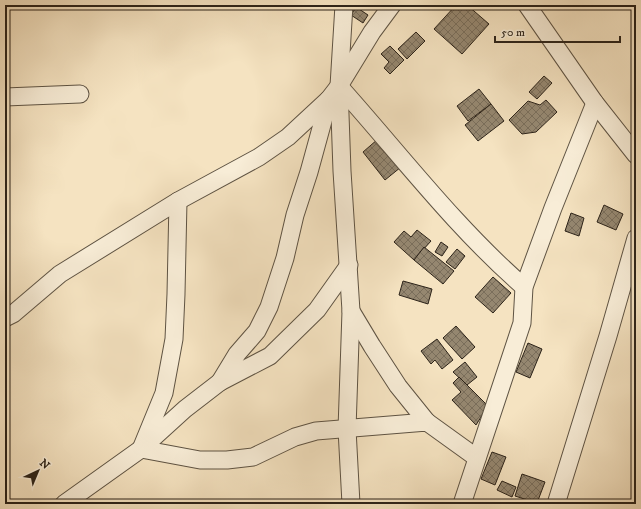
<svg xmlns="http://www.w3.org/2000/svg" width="641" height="509" viewBox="0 0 641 509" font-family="'IM FELL DW Pica',serif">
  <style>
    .building { fill: url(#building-cross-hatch); stroke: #2c2319 }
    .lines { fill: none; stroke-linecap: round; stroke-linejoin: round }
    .street-casing { stroke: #5e5343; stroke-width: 19 }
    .street { stroke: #f8edd7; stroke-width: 17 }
  </style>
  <defs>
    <pattern id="building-cross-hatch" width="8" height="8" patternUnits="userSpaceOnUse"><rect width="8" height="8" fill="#958770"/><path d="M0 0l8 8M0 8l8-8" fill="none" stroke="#7a6e5b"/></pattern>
  </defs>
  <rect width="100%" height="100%" fill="#f5e3c1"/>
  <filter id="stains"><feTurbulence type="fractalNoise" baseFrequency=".005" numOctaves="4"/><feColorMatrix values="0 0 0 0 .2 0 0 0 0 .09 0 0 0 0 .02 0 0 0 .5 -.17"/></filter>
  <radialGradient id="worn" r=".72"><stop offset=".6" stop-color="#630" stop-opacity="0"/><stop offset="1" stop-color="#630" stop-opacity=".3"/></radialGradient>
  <g class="building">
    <path d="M456,5h11l22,19 -27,30 -28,-25z"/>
    <path d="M356,7l12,8 -5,8 -12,-8z"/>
    <path d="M416,32l9,9 -18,18 -9,-10z"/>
    <path d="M390,46l14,14 -14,14 -6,-6 5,-6 -8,-8z"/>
    <path d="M544,76l8,7 -15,16 -8,-7z"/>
    <path d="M479,89l12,15 -23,17 -11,-15z"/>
    <path d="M546,100l11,12 -21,20 -14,2 -13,-14 19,-19 12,4z"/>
    <path d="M491,104l13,17 -26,20 -13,-16z"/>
    <path d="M378,139l23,28 -16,13 -22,-28z"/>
    <path d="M604,205l19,9 -7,16 -19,-8z"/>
    <path d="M571,213l13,5 -5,18 -14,-5z"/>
    <path d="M417,230l14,11 -17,19 -20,-18 10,-11 7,6z"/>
    <path d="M441,242l7,5 -6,9 -7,-4z"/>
    <path d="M424,247l30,24 -11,13 -29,-24z"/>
    <path d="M457,249l8,7 -10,13 -9,-7z"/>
    <path d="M493,277l18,16 -18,20 -18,-16z"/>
    <path d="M403,281l29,8 -4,15 -29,-9z"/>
    <path d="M456,326l19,21 -13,12 -19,-21z"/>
    <path d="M437,339l16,21 -11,9 -7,-9 -4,4 -10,-13z"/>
    <path d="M528,343l14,6 -12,29 -14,-6z"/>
    <path d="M465,362l12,15 -10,8 -14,-13z"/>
    <path d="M459,377l29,29 -12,19 -24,-25 9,-8 -8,-9z"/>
    <path d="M492,452l14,5 -11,28 -14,-6z"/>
    <path d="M522,474l23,8 -8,21 -22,-7z"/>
    <path d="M502,481l14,6 -4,10 -15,-7z"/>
  </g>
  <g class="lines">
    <g class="street-casing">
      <g id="street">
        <path d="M344,5l-5,81 3,85 9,140 -4,118 4,75"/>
        <path d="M527,5l68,98 41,52"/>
        <path d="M339,86c61,68 116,141 185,201"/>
        <path d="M5,97l75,-3"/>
        <path d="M178,201l-2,93 -2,45 -10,54 -23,56 59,11h27l26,-3 42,-20 21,-6 111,-9 50,36"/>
        <path d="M351,311l21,35 26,40 29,36"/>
        <path d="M5,318l8,-4 47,-40 118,-73 81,-44 29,-20 41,-38 10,-13 33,-54 20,-27"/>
        <path d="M220,382l17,-28 20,-23 12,-24 16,-49 10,-43 14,-43 20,-73"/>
        <path d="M64,504l77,-55 44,-40 35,-27 50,-26 47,-46 32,-45"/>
        <path d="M462,504l60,-181 2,-36 29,-79 42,-105"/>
        <path d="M556,504l52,-168 28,-98"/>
      </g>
    </g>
    <use href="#street" class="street"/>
  </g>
  <rect width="641" height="509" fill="none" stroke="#f5e3c1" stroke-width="20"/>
  <rect x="6" y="6" width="629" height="497" fill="none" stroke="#2c2319" stroke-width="2"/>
  <rect x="10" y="10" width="621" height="489" fill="none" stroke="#2c2319"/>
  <g transform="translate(38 471) rotate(44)" stroke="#f8edd7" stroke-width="3" paint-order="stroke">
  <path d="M0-3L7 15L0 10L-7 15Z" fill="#2c2319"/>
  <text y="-6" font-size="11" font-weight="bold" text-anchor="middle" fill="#2c2319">N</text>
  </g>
  <path d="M495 36v6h125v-6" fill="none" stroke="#2c2319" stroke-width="2"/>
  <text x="501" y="36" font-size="12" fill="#2c2319" stroke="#f8edd7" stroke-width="3" paint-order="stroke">50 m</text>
  <rect width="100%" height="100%" filter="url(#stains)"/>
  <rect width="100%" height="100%" fill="url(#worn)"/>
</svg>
